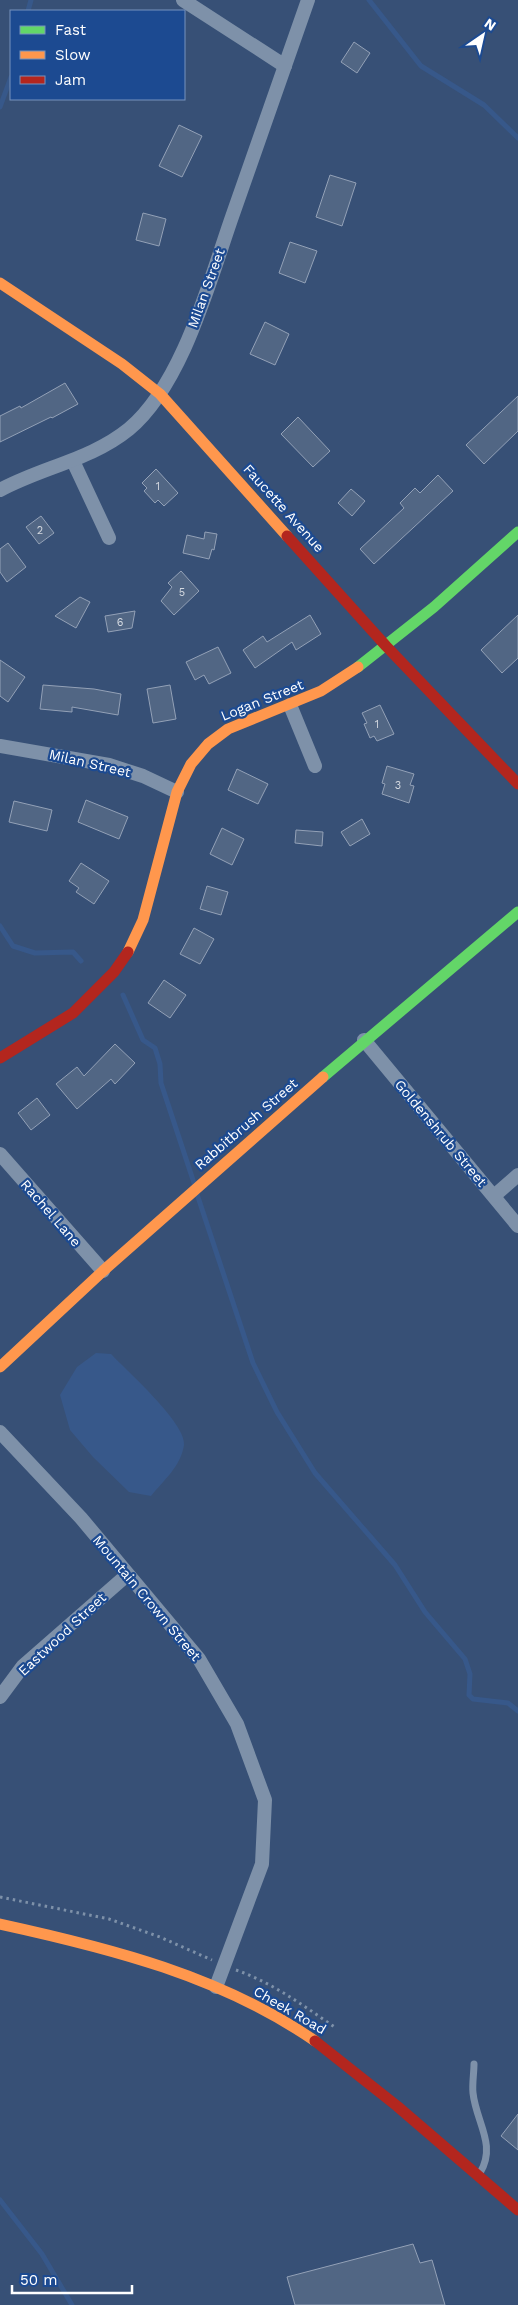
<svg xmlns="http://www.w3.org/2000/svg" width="518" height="2305" viewBox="0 0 518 2305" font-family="'Work Sans',sans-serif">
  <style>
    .water { fill: #37588a }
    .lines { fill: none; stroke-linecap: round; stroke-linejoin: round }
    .stream { stroke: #37588a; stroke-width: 5 }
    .building { fill: #516684; stroke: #93a1b7 }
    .path { stroke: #7e91a9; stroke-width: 3; stroke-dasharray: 2.5 4; stroke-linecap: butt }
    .lane { stroke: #7e91a9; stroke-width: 7 }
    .street { stroke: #7e91a9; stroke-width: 14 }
    .fast { stroke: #63d668; stroke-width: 11 }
    .slow { stroke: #ff974d; stroke-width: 11 }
    .jam { stroke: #b3261e; stroke-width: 11 }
    .labels { text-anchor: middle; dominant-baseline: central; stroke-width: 4.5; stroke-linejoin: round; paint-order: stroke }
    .number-label { font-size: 11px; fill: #d4d9e0 }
    .street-label { font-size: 14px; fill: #fff; stroke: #1c4a91 }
  </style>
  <rect width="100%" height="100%" fill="#375076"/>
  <path class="water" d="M96,1353l15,1c15,16 76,70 73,91 -3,21 -20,35 -33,51l-22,-4 -36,-35 -23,-27 -10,-35 17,-28z"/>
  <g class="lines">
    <g class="stream">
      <path d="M369,0l52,66 63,39 34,33"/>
      <path d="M28,11l3,-11"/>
      <path d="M0,107l11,-30"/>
      <path d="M0,926l13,20 22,7 38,-1 8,9"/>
      <path d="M123,995l20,45 12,8 5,16 1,19 33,100"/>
      <path d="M197,1194l56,169 24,49 38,61 80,92 30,47 40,47 5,15 -1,21 4,4 35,4 10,8"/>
      <path d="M0,2200l42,54 30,51"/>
    </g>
  </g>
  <g class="building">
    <path d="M354,42l16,11 -13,20 -16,-11z"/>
    <path d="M179,125l23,11 -20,41 -23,-11z"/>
    <path d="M330,175l26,8 -14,43 -26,-9z"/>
    <path d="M143,213l23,6 -7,27 -23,-6z"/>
    <path d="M290,242l27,9 -12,32 -26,-10z"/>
    <path d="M265,322l24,12 -14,31 -25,-11z"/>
    <path d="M65,383l13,21 -26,14 -1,-1 -51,25v-26l20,-10 1,2z"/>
    <path d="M518,396v35l-34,33 -18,-19z"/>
    <path d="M298,417l32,34 -17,16 -32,-33z"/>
    <path d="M156,469l22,24 -14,13 -6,-6 -3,3 -11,-12 3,-3 -5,-5z"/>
    <path d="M438,475l15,16 -79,73 -14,-15 44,-41 -4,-5 15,-15 5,5z"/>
    <path d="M351,489l14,12 -13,15 -14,-13z"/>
    <path d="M41,516l13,17 -15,11 -13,-17z"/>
    <path d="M205,532l12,2 -3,16 -2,-1 -3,10 -26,-6 4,-18 17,4z"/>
    <path d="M8,543l18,24 -19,15 -7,-10v-23z"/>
    <path d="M181,571l18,20 -25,24 -13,-14 11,-14 -4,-4z"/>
    <path d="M80,597l10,5 -14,26 -21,-12z"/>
    <path d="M135,611l-3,17 -24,4 -3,-16z"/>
    <path d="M310,615l11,19 -25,16 -4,-8 -37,26 -12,-18 20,-14 4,6z"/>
    <path d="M518,615v43l-16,15 -21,-23z"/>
    <path d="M218,647l13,26 -22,11 -5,-9 -9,5 -9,-18z"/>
    <path d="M0,660l25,17 -17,25 -8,-6z"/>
    <path d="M43,685l51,4 27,5 -3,21 -46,-8v5l-32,-3z"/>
    <path d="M170,685l6,34 -23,4 -6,-34z"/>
    <path d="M380,705l14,29 -17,7 -3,-5 -4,2 -6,-14 3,-1 -5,-10z"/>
    <path d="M387,766l27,8 -4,11 4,1 -5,17 -27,-9 3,-10 -3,-1z"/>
    <path d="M237,769l31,15 -10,20 -30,-14z"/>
    <path d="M86,800l42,17 -9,22 -41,-17z"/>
    <path d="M14,801l38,9 -5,21 -38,-9z"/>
    <path d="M362,819l8,15 -20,12 -9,-14z"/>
    <path d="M222,828l22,11 -12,26 -22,-11z"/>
    <path d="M296,830l27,2 -1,14 -27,-3z"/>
    <path d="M81,863l28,18 -15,23 -18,-12 3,-4 -10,-7z"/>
    <path d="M207,886l21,6 -7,23 -21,-6z"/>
    <path d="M194,928l20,11 -14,25 -20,-10z"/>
    <path d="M164,980l22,15 -16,23 -22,-15z"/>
    <path d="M115,1044l20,19 -20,21 -4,-5 -34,30 -21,-25 21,-17 7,9z"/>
    <path d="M37,1098l13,17 -19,15 -13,-17z"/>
    <path d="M518,2114v36l-17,-14z"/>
    <path d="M413,2244l7,19 12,-3 13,45h-150l-8,-28z"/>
  </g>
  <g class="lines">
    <g class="path">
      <path d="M0,1897l109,22 51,18 52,23"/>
      <path d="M236,1970c37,13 68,36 100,58"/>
    </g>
    <path class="lane" d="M474,2064c0,9 -2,20 -1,29 3,29 24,52 7,80"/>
    <g class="street">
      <path d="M183,0l102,66"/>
      <path d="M73,461l36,77"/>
      <path d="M0,490c42,-23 91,-30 129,-61 54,-45 81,-150 104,-215 25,-71 50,-143 75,-214"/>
      <path d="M290,705l25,61"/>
      <path d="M0,746l109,19 34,11 34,16"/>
      <path d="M364,1040l154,186"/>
      <path d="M0,1154l103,117"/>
      <path d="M494,1196l24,-21"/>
      <path d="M0,1432l81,86 118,141 38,65 28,76 -3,64 -46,123"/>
      <path d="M0,1697l23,-31 104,-91"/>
    </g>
    <g class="fast">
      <path d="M358,667l76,-60 84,-75"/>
      <path d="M323,1077l195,-165"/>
    </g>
    <g class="slow">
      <path d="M0,283l122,81 38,30 127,142"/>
      <path d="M128,952l15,-32 34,-128 14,-28 17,-20 20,-15 93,-38 37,-24"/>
      <path d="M0,1367l103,-96 220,-194"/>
      <path d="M0,1924c110,24 221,52 315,117"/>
    </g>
    <g class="jam">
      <path d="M287,536l99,110 132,138"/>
      <path d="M0,1058l73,-45 41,-41 14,-20"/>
      <path d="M315,2041l82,65 121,104"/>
    </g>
  </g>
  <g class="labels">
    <g class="number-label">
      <text x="158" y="486">1</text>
      <text x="40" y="530">2</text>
      <text x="182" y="592">5</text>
      <text x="120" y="622">6</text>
      <text x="377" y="724">1</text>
      <text x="398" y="785">3</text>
    </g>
    <g class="street-label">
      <text transform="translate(206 288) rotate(-70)">Milan Street</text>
      <text transform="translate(284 508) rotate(48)">Faucette Avenue</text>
      <text transform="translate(262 700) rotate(-22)">Logan Street</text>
      <text transform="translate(90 763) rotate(13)">Milan Street</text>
      <text transform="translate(246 1124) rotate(-41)">Rabbitbrush Street</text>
      <text transform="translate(441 1133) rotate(50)">Goldenshrub Street</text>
      <text transform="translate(51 1213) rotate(49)">Rachel Lane</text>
      <text transform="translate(147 1598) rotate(50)">Mountain Crown Street</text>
      <text transform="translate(62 1634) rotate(-43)">Eastwood Street</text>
      <text transform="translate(290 2010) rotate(30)">Cheek Road</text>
    </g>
  </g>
  <rect x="10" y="10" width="175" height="90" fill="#1c4a91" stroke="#7792bd"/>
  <rect x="20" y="26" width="25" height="8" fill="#63d668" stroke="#7792bd"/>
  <text x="55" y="35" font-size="15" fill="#ffffff">Fast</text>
  <rect x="20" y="51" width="25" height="8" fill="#ff974d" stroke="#7792bd"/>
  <text x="55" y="60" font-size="15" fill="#ffffff">Slow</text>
  <rect x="20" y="76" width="25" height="8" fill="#b3261e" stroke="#7792bd"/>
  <text x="55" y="85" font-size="15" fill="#ffffff">Jam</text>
  <g transform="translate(483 35) rotate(34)" stroke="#1c4a91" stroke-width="4" paint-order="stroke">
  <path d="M0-4L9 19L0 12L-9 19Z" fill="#ffffff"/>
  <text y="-8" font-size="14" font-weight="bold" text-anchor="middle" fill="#ffffff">N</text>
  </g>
  <path d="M12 2285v8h120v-8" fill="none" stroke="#ffffff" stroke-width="2.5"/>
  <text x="20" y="2285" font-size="15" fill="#ffffff" stroke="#1c4a91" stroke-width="4" paint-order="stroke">50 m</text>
</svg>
